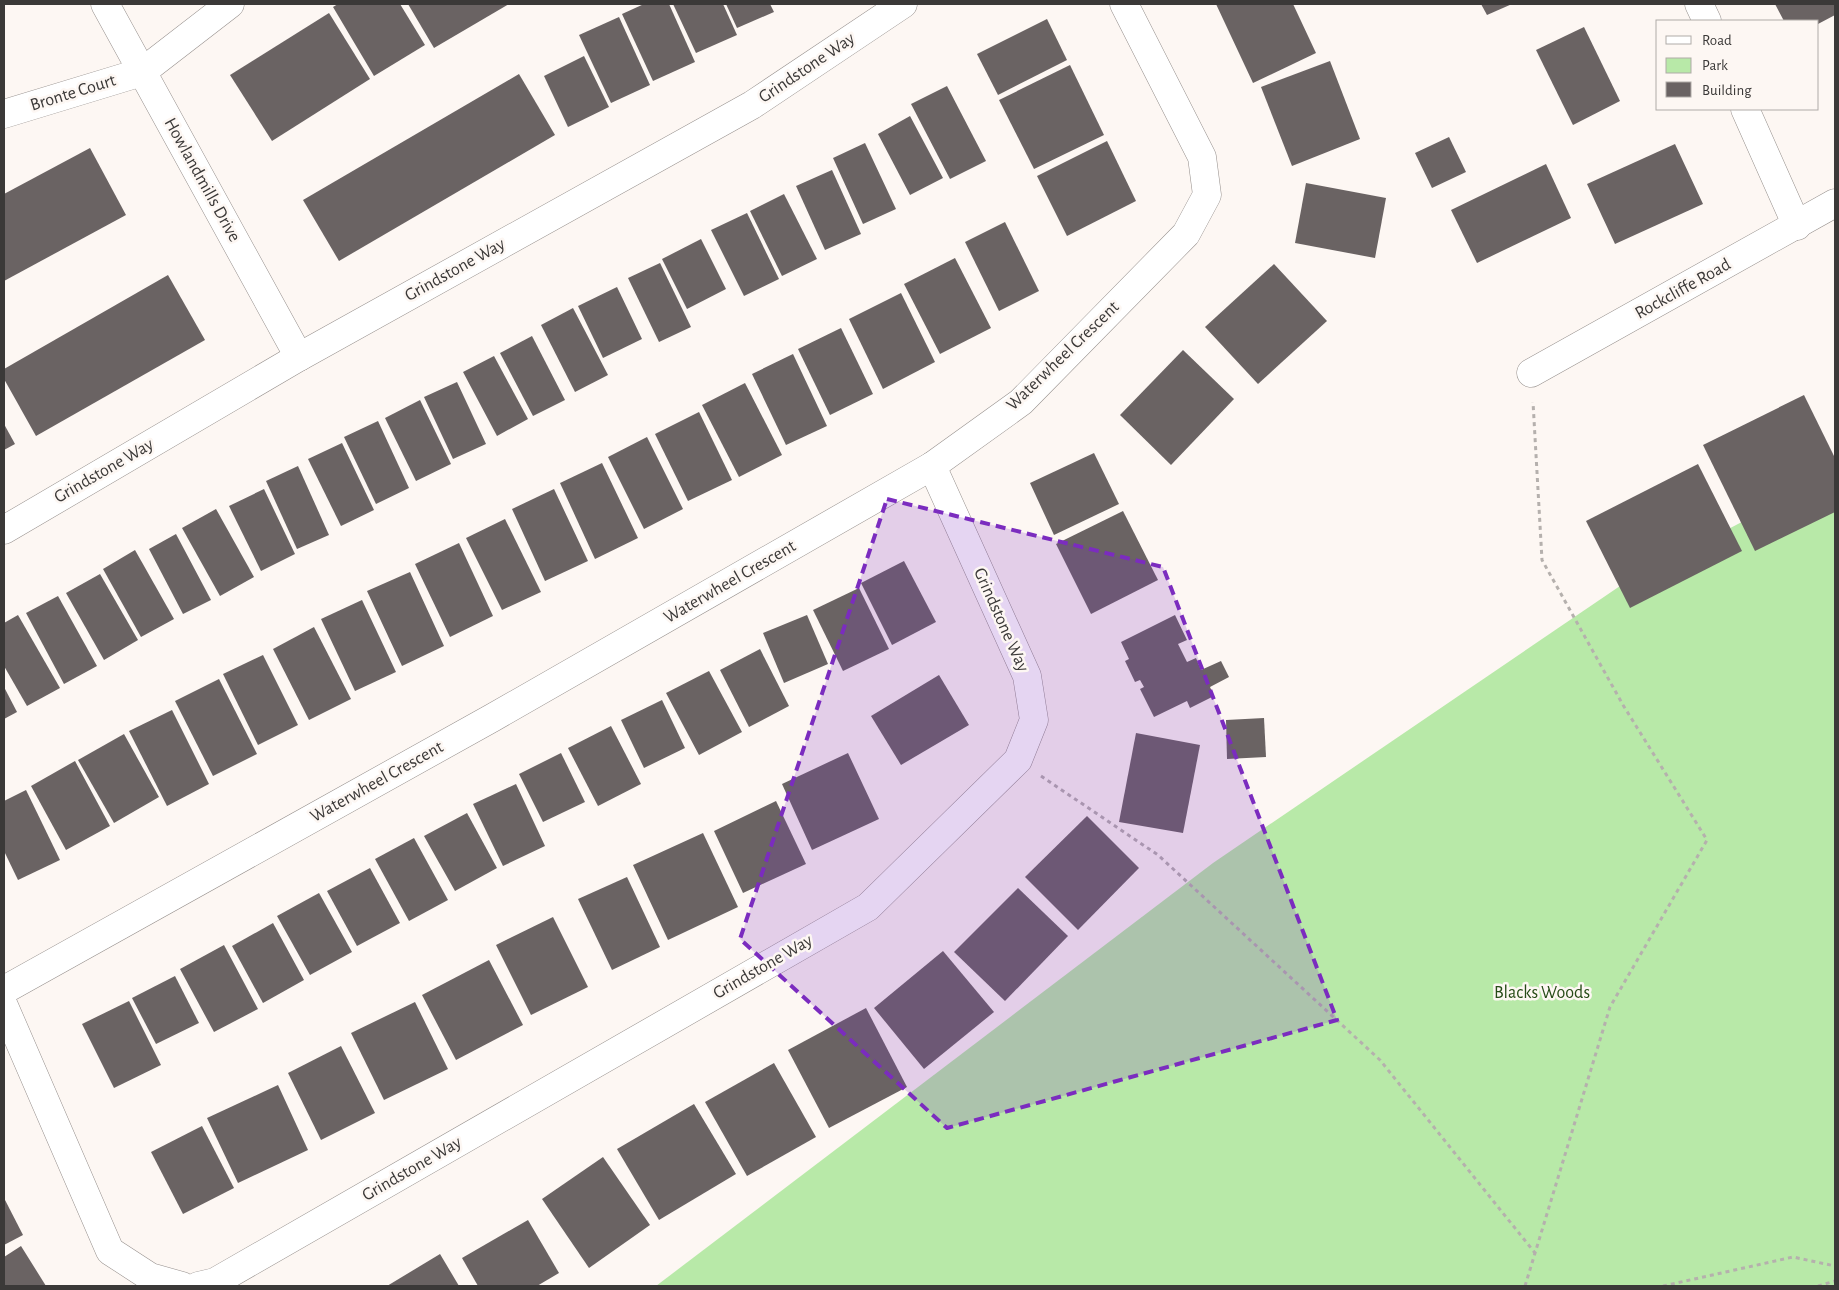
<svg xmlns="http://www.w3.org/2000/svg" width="1839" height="1290" viewBox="0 0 1839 1290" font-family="'Alegreya Sans',sans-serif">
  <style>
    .green { fill: #b8e9a8 }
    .building { fill: #6a6363 }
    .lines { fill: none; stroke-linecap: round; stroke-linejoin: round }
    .minor-casing { stroke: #96908d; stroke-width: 29 }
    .path { stroke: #b5b0ad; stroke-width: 3; stroke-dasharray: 4 4; stroke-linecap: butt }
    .minor { stroke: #fff; stroke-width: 28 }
    .marked { fill: #7b2cbf; fill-opacity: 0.2; stroke: #7b2cbf; stroke-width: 4; stroke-dasharray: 10 6; stroke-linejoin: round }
    .labels { text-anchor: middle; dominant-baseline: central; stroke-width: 5; stroke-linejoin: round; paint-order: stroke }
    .street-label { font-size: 18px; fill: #3b3938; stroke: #fdf7f3 }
    .park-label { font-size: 18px; fill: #264b17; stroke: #fdf7f3 }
  </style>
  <rect width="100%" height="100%" fill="#fdf7f3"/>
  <path class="green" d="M1835,473v813h-1179l557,-423 407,-277z"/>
  <g class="building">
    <path d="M338,4h62l25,41 -51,31 -41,-69z"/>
    <path d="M408,4h101l-75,44z"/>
    <path d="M644,4h25l26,58 -42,19 -31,-67z"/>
    <path d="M673,4h50l14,31 -41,18z"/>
    <path d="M726,4h44l4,8 -37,16z"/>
    <path d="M1216,4h77l23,49 -63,30z"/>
    <path d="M1481,4h31l-25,11z"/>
    <path d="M1775,4h60v11l-17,9v-3h-34z"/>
    <path d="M329,13l41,66 -98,62 -42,-66z"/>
    <path d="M619,17l31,68 -39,18 -32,-68z"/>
    <path d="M1047,19l20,41 -69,35 -21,-41z"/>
    <path d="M1584,27l36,74 -47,24 -37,-75z"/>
    <path d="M584,56l25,51 -41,20 -24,-51z"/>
    <path d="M1330,61l30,78 -68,27 -31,-79z"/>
    <path d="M1070,65l34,70 -70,34 -35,-69z"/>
    <path d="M519,74l36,61 -216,126 -36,-61z"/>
    <path d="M947,86l39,75 -36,18 -39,-75z"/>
    <path d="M910,116l33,62 -33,17 -32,-61z"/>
    <path d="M1449,137l17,35 -34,16 -17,-35z"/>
    <path d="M1107,141l29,60 -69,35 -30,-60z"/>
    <path d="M865,143l31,66 -33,15 -30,-66z"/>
    <path d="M1675,144l28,60 -88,40 -28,-60z"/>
    <path d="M90,148l36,67 -122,66v-87z"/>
    <path d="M1546,164l25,54 -94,45 -26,-53z"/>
    <path d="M832,170l29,64 -36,16 -29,-64z"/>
    <path d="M1306,183l80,15 -11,60 -80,-15z"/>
    <path d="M784,194l33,65 -35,17 -32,-65z"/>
    <path d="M747,213l32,66 -35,17 -33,-66z"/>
    <path d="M1005,222l34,69 -40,20 -34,-69z"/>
    <path d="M701,239l25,50 -39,20 -25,-50z"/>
    <path d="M955,258l36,70 -51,26 -36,-70z"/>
    <path d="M660,263l31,64 -32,15 -31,-64z"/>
    <path d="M1274,264l53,57 -69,63 -53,-57z"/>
    <path d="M168,275l37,65 -169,96 -32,-57v-10z"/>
    <path d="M617,287l25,52 -39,19 -25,-52z"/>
    <path d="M901,293l34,69 -52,27 -34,-70z"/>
    <path d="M573,308l35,67 -33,17 -34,-67z"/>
    <path d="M841,328l32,66 -43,21 -32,-66z"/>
    <path d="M532,336l33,64 -32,16 -33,-63z"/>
    <path d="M1183,350l51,49 -63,66 -51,-50z"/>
    <path d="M793,354l34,72 -41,19 -34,-71z"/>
    <path d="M494,356l34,63 -31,17 -34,-64z"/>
    <path d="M457,382l29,62 -33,15 -29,-62z"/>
    <path d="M745,383l37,72 -43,22 -37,-72z"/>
    <path d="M1804,395l31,63v54l-80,39 -52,-106z"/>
    <path d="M420,400l31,64 -35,17 -31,-63z"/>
    <path d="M699,412l33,68 -44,21 -33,-67z"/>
    <path d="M378,421l31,67 -33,16 -32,-67z"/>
    <path d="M4,424l11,20 -11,6z"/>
    <path d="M647,437l36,72 -39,20 -36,-72z"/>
    <path d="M342,443l32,67 -33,16 -33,-67z"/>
    <path d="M1094,453l25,51 -65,31 -24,-52z"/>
    <path d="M602,463l36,75 -43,21 -35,-76z"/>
    <path d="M1698,464l44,87 -112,57 -44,-87z"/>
    <path d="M298,466l31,69 -32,14 -31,-68z"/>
    <path d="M264,489l31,65 -34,17 -32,-65z"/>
    <path d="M554,489l34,72 -43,20 -33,-72z"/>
    <path d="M216,509l38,68 -34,19 -38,-68z"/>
    <path d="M1123,511l35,69 -67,34 -35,-70z"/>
    <path d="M505,519l36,73 -39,18 -36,-72z"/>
    <path d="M176,534l35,66 -28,14 -34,-65z"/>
    <path d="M459,543l34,73 -43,21 -35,-73z"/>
    <path d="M135,550l39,69 -33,18 -38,-68z"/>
    <path d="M904,561l32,61 -44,23 -31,-62z"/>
    <path d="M410,572l34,74 -42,20 -35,-75z"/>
    <path d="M100,574l38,66 -34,20 -38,-67z"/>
    <path d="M859,588l30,61 -46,22 -30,-61z"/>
    <path d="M58,596l39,70 -33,18 -38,-71z"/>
    <path d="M362,600l34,72 -41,19 -34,-72z"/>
    <path d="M18,615l42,73 -33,18 -23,-40v-43z"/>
    <path d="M807,615l21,49 -44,19 -21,-50z"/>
    <path d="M1175,615l12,25 -9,4 9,18 9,-4 5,12 20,-9 8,16 -19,10 4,9 -24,12 -3,-7 -33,16 -14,-28 4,-2 -4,-7 -5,2 -10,-21 4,-2 -8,-17z"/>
    <path d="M314,627l37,72 -42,21 -36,-71z"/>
    <path d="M760,649l29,57 -40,21 -29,-57z"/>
    <path d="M263,655l35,70 -40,20 -35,-71z"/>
    <path d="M709,671l33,61 -43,23 -33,-62z"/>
    <path d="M939,675l30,50 -68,40 -30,-49z"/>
    <path d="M219,679l38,75 -44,22 -38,-75z"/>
    <path d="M4,687l13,25 -13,7z"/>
    <path d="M662,700l23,48 -41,20 -23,-48z"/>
    <path d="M172,710l37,74 -42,22 -38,-75z"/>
    <path d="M1264,718l2,39 -39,2 -1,-39z"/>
    <path d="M611,726l30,58 -43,22 -30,-58z"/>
    <path d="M1136,733l64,12 -17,88 -64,-11z"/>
    <path d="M124,734l35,63 -45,26 -36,-63z"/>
    <path d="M561,753l24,49 -42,20 -24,-48z"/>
    <path d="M848,753l31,66 -67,31 -30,-66z"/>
    <path d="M75,761l35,65 -44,24 -35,-64z"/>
    <path d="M516,784l29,62 -42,20 -30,-62z"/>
    <path d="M26,790l34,70 -42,20 -14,-29v-50z"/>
    <path d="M776,801l30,63 -63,29 -29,-62z"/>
    <path d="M467,813l30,55 -42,23 -31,-55z"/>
    <path d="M1087,816l52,52 -61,62 -53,-53z"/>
    <path d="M703,833l35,74 -70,33 -35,-75z"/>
    <path d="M414,838l34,62 -39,21 -34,-62z"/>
    <path d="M370,868l30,55 -43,23 -30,-55z"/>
    <path d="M627,877l33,70 -48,23 -34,-71z"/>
    <path d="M1018,888l50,48 -63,65 -51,-49z"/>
    <path d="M319,893l33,59 -42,23 -33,-59z"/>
    <path d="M553,917l35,70 -57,28 -35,-70z"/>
    <path d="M273,923l31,57 -41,23 -31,-57z"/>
    <path d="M224,945l34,64 -44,23 -34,-63z"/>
    <path d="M943,951l51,61 -70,57 -50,-61z"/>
    <path d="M489,960l34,65 -67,35 -34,-65z"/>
    <path d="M175,976l24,47 -43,21 -24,-46z"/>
    <path d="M129,1001l32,64 -47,23 -32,-64z"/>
    <path d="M415,1002l33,67 -64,31 -33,-67z"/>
    <path d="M866,1008l41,79 -78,41 -41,-78z"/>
    <path d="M341,1046l34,67 -54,27 -33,-67z"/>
    <path d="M774,1063l42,74 -69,39 -42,-74z"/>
    <path d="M278,1085l30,65 -70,33 -31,-65z"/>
    <path d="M694,1104l42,70 -77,46 -42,-71z"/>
    <path d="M202,1126l32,62 -51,26 -32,-62z"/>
    <path d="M603,1157l47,68 -61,43 -47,-69z"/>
    <path d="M4,1198l19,37 -19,10z"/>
    <path d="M528,1220l31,53 -22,13h-59l-16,-28z"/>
    <path d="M21,1246l25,40h-42v-29z"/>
    <path d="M440,1254l19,32h-72z"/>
  </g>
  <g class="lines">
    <g class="minor-casing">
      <g id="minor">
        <path d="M105,4l194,353"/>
        <path d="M1699,4l8,17"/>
        <path d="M1745,109l52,117"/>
        <path d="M4,114l138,-42 88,-68"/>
        <path d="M1531,373l304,-170"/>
        <path d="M4,530l295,-173 453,-252 151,-101"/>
        <path d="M4,990l488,-272 440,-252 89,-64 165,-168 21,-39 -5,-38 -78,-153"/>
        <path d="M4,1006l106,245 40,26 32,9"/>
        <path d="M198,1286l17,-4 653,-375 150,-147 16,-40 -7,-44 -95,-210"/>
      </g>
    </g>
    <g class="path">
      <path d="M1041,776l117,79 222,205 155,193"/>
      <path d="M1525,1286l85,-279 97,-167 -84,-135 -81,-145 -9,-158"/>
      <path d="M1663,1286l130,-29 42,9"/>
      <path d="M1818,1286l17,-5"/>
    </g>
    <use href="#minor" class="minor"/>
  </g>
  <path class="marked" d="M887,499l276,68 174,453 -390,108 -207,-189z"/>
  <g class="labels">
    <g class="street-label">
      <text transform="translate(807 68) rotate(-34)">Grindstone Way</text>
      <text transform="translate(73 93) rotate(-17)">Bronte Court</text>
      <text transform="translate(202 180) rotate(61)">Howlandmills Drive</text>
      <text transform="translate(455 270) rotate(-29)">Grindstone Way</text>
      <text transform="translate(1683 289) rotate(-29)">Rockcliffe Road</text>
      <text transform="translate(1063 356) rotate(-44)">Waterwheel Crescent</text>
      <text transform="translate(104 471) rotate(-30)">Grindstone Way</text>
      <text transform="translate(730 582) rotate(-30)">Waterwheel Crescent</text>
      <text transform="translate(1001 620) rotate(66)">Grindstone Way</text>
      <text transform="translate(377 782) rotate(-29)">Waterwheel Crescent</text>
      <text transform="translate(763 967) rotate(-30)">Grindstone Way</text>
      <text transform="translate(412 1169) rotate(-30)">Grindstone Way</text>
    </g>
    <g class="park-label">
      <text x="1542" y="993">Blacks Woods</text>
    </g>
  </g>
  <rect width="1839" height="1290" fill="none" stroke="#3b3938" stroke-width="10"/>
  <rect x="1656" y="20" width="162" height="90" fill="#fdf7f3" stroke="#afaba8"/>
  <rect x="1666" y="36" width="25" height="8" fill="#ffffff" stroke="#afaba8"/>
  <text x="1702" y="45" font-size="15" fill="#3b3938">Road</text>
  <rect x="1666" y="58" width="25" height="15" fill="#b8e9a8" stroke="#afaba8"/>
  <text x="1702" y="70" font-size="15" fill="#3b3938">Park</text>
  <rect x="1666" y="82" width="25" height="15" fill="#6a6363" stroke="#afaba8"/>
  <text x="1702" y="95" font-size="15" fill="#3b3938">Building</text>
</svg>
